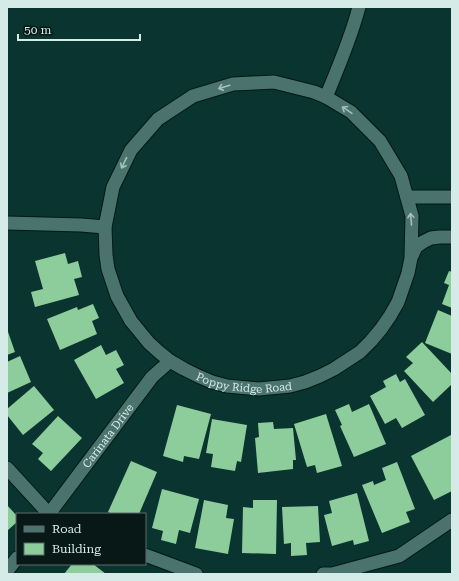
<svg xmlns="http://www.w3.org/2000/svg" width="459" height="581" viewBox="0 0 459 581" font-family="'Roboto Serif',serif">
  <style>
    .building { fill: #8dcd9b }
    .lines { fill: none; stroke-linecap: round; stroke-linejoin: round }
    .minor-casing { stroke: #001a17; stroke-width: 15 }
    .minor { stroke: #4b736d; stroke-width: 13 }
    .oneway { stroke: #a5c1bc }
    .labels { text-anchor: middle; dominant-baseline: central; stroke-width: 4; stroke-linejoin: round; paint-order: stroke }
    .street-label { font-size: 11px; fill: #d5ebe7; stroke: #081816 }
  </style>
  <rect width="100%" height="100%" fill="#0a342f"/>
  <g class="building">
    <path d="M65,253l3,11 10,-3 4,16 -8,2 5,16 -44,12 -4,-15 12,-3 -8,-28z"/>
    <path d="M449,271l3,1v36l-10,-4 7,-19 -5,-2z"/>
    <path d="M93,304l6,14 -7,3 5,13 -37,16 -13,-31 30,-12 1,3z"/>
    <path d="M438,310l14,6v38l-27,-11z"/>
    <path d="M7,329l8,23 -8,3z"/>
    <path d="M422,342l30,32v10l-19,18 -29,-31 9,-8 -7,-6z"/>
    <path d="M101,345l5,10 10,-5 8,15 -8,4 8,14 -28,16 -22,-39z"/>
    <path d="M20,356l11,26 -24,11v-31z"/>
    <path d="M396,374l4,8 5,-3 20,36 -23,13 -6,-10 -11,6 -15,-28 16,-9 -3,-6z"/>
    <path d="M34,386l20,24 -31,25 -16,-20v-6z"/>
    <path d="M349,404l3,8 17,-8 17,40 -32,13 -14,-31 2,-1 -7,-15z"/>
    <path d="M177,405l34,9 -12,45 -15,-3 -1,6 -20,-6z"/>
    <path d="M326,414l16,52 -25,7 -2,-8 -8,2 -13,-43z"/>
    <path d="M58,416l24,22 -31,33 -13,-12 5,-6 -11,-9z"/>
    <path d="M212,419l35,6 -6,37 -4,-1 -2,10 -24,-4 2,-13 -7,-1z"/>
    <path d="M273,422l1,7 19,-1 3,32h-3v9l-35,4 -3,-35 4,-1 -1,-14z"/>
    <path d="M451,435l1,3v53l-18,9 -23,-44z"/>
    <path d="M131,461l26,11 -18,42h-27l-4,-2z"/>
    <path d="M397,462l18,47 -9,3 4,10 -28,11 -20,-48 11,-4 1,4 12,-5 -4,-12z"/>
    <path d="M162,489l37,10 -9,34 -11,-3 -3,14 -15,-4 2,-9 -11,-3z"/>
    <path d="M357,493l12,48 -15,4 -1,-5 -21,6 -8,-31 8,-2 -3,-12z"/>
    <path d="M204,500l24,5 -2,13 8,1 -6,35 -33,-6z"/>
    <path d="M253,500h24l-1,54 -34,-1 1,-46 10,1z"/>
    <path d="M7,505l10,11v6l-10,9z"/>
    <path d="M318,506l2,36 -14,1 1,12 -16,1v-13l-7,1 -2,-37z"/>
    <path d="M72,564h21l13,10h-42z"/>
  </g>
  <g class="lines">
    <g class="minor-casing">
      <g id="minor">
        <path d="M326,97c12,-29 25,-59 33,-90"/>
        <path d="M407,197h45"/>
        <path d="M7,223l74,2 24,2"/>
        <path id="s1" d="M411,258l1,-42 -11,-40 -21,-35 -29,-29 -25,-15 -12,-5 -40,-10 -41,2 -40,12 -35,23 -27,31 -18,37 -8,40 1,28 2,14 9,27 14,25 18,22 10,9 11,9 14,8 14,7 14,6 15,4 32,3 31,-3 15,-4 15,-6 14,-7 26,-17 11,-11 10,-12 9,-13 8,-14 10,-29 3,-15 5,-11 7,-5 8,-4 9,-1h12"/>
        <path d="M7,468l42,46"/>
        <path id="s2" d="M49,514l103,-137 18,-16"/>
        <path d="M145,555l51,19"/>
        <path d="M7,571l10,-13"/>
        <path d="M323,574h9l67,-18 53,-36"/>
      </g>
    </g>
    <use href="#minor" class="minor"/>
  </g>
  <defs><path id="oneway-shaft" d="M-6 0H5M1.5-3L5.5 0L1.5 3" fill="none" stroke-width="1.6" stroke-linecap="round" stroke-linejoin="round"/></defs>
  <g class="oneway">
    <use href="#oneway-shaft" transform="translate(224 87) rotate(163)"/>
    <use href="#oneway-shaft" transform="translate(347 110) rotate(-146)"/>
    <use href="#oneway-shaft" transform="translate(124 163) rotate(116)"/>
    <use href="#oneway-shaft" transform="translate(411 219) rotate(-95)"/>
  </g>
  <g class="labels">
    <g class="street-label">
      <text stroke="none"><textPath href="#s1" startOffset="731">Poppy Ridge Road</textPath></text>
      <text stroke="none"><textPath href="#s2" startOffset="98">Carinata Drive</textPath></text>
    </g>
  </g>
  <rect width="459" height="581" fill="none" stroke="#d5ebe7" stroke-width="16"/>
  <rect x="16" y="513" width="130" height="52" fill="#081816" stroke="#5a6c6a"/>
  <rect x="24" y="526" width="20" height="6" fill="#4b736d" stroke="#5a6c6a"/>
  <text x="52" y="533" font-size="12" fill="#d5ebe7">Road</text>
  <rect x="24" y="543" width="20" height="12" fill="#8dcd9b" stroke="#5a6c6a"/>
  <text x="52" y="553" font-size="12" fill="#d5ebe7">Building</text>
  <path d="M18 34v6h122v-6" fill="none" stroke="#d5ebe7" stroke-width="2"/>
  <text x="24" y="34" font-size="12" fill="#d5ebe7" stroke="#081816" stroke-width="3" paint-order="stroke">50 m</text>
</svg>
